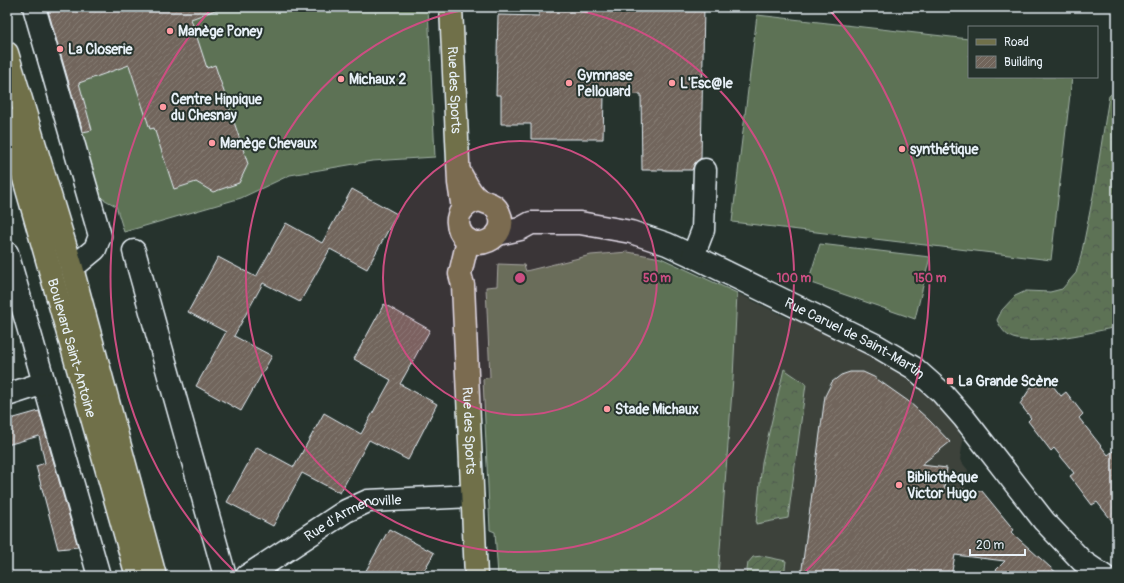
<svg xmlns="http://www.w3.org/2000/svg" width="1124" height="583" viewBox="0 0 1124 583" font-family="Pangolin,sans-serif">
  <style>
    .built { fill: #3c423b }
    .forest { fill: url(#forest-crowns); stroke: #a2b2a6 }
    .garden { fill: url(#garden-furrows); stroke: #a2b2a6 }
    .pitch { fill: #5d7255; stroke: #a2b2a6 }
    .building { fill: url(#building-hatch); stroke: #e8f1f8 }
    .lines { fill: none; stroke-linecap: round; stroke-linejoin: round }
    .minor-casing { stroke: #e8f1f8; stroke-width: 25 }
    .major-casing { stroke: #e8f1f8; stroke-width: 25 }
    .minor { stroke: #26332d; stroke-width: 22 }
    .major { stroke: #70704a; stroke-width: 22 }
    .ring { fill: none; stroke: #cc4e82; stroke-width: 2 }
    .poi-dot { fill: #ff9aa2; stroke: #26332d; stroke-width: 1.5 }
    .labels { text-anchor: middle; dominant-baseline: central; stroke-width: 4; stroke-linejoin: round; paint-order: stroke }
    .poi-label { font-size: 14px; font-weight: bold; fill: #e8f1f8; stroke: #26332d; text-anchor: start }
    .street-label { font-size: 14px; fill: #e8f1f8; stroke: #26332d }
    .centre { fill: #cc4e82; stroke: #26332d; stroke-width: 2 }
    .ring-label { font-size: 12px; text-anchor: middle; font-weight: bold; fill: #cc4e82; stroke: #26332d; stroke-width: 4; stroke-linejoin: round; paint-order: stroke }
  </style>
  <defs>
    <pattern id="forest-crowns" width="20" height="18" patternUnits="userSpaceOnUse"><rect width="20" height="18" fill="#5d7255"/><path d="M2 6a3 3 0 1 1 6 0M12 15a3 3 0 1 1 6 0" fill="none" stroke="#505b4f"/></pattern>
    <pattern id="garden-furrows" width="10" height="10" patternUnits="userSpaceOnUse"><rect width="10" height="10" fill="#5d7255"/><path d="M-1 1l2-2M0 10L10 0M9 11l2-2" fill="none" stroke="#505b4f"/></pattern>
    <pattern id="building-hatch" width="6" height="6" patternUnits="userSpaceOnUse"><rect width="6" height="6" fill="#71655b"/><path d="M-1 1l2-2M0 6l6-6M5 7l2-2" fill="none" stroke="#857c73"/></pattern>
  </defs>
  <rect width="100%" height="100%" fill="#26332d"/>
  <filter id="ink" filterUnits="userSpaceOnUse"><feTurbulence type="fractalNoise" baseFrequency=".025" numOctaves="2"/><feDisplacementMap in="SourceGraphic" scale="8" xChannelSelector="R" yChannelSelector="G"/><feConvolveMatrix kernelMatrix="1 2 1 2 8 2 1 2 1" color-interpolation-filters="sRGB"/></filter>
  <g filter="url(#ink)">
    <path class="built" d="M737,293l53,26 10,-1 74,37 29,18 49,45 11,23 -3,19 8,10 -16,106h-234z"/>
    <g class="forest">
      <path d="M1117,89v238c-25,5 -81,19 -104,11 -8,-3 -13,-11 -16,-18l5,-10 13,-14 11,-5 24,1 12,-3 14,-16 5,-17 13,-65 15,-95z"/>
      <path d="M784,369l22,15 -18,134 -32,6 6,-62z"/>
    </g>
    <path class="garden" d="M762,556l24,5 -2,15h-38l2,-13 5,-6z"/>
    <g class="pitch">
      <path d="M134,7h294l7,150 -63,4 -82,14 -49,23 -117,34 -8,-26 -20,-11 -37,-133 83,-29z"/>
      <path d="M757,15l212,24v38h103l-21,183 -319,-38z"/>
      <path d="M820,244l110,13 -15,62 -107,-37z"/>
      <path d="M628,252l33,6 76,35 -4,85 -15,198h-220l-3,-44 -5,-2 -7,-151 7,-2 -4,-90 11,-1 1,-22 26,1 2,6 65,-16z"/>
    </g>
    <g class="building">
      <path d="M47,7h170l1,2 -27,10 16,49 8,-3 33,99 -9,19 -26,9 -17,-10 -22,7 -20,-61 -4,1 -21,-64 -50,18 13,47 -9,2z"/>
      <path d="M539,7h165l-3,151 -6,5 -3,7h-50l-1,-76 -37,2 -1,43h-72v-15h-30v-29h-5l2,-80 41,1z"/>
      <path d="M352,189l45,25 -30,55 -37,-20 -30,53 -37,-19 -29,53 38,20 -31,55 -45,-25 30,-54 -38,-20 30,-55 38,20 30,-54 36,20z"/>
      <path d="M384,304l46,26 -30,54 37,20 -29,56 -39,-20 -29,53 -38,-20 -29,53 -46,-24 30,-55 37,20 30,-54 37,21 30,-54 -37,-21z"/>
      <path d="M850,372h13l11,5 34,24 21,19 21,22 -29,23 26,3 -3,20 38,3 32,39 -3,2 49,44h-70l15,-15 -50,-6 -4,21h-150l24,-180 7,-14 9,-7z"/>
      <path d="M1049,381l12,15 5,-4 17,22 -4,4 29,37 9,-7v79l-20,-25 -5,3 -22,-29 4,-3 -20,-25 -3,3 -23,-30 3,-3 -11,-14 11,-17z"/>
      <path d="M39,411l39,136 -20,2 -22,-83 9,-3 -6,-27 -32,9v-25z"/>
      <path d="M389,529l45,24 -13,23h-58z"/>
    </g>
    <g class="lines">
      <g class="minor-casing">
        <g id="minor">
          <path d="M34,7l66,229 -5,13 -23,19"/>
          <path id="s1" d="M498,234l22,-5 11,-6h49l51,9 36,12 26,12 182,89 39,23 27,24 23,26 80,103 38,40 22,15"/>
          <path d="M134,251l91,325"/>
          <path d="M7,253l92,323"/>
          <path d="M693,256l10,-26 2,-60"/>
          <path d="M7,395l37,-12"/>
          <path id="s2" d="M247,576l99,-65 22,-10 104,-5"/>
        </g>
      </g>
      <g class="major-casing">
        <g id="major">
          <path id="s3" d="M451,7l8,176 4,26"/>
          <path d="M7,53l65,215 83,308"/>
          <path id="s4" d="M7,119l130,457"/>
          <path d="M460,173c5,8 11,23 20,27 8,4 15,3 19,13 12,25 -27,43 -39,18 -7,-16 5,-29 20,-31"/>
          <path id="s5" d="M468,240l-8,34 3,11 13,291"/>
        </g>
      </g>
      <use href="#minor" class="minor"/>
      <use href="#major" class="major"/>
    </g>
  </g>
  <circle cx="520" cy="278" r="137" fill="#cc4e82" fill-opacity=".12"/>
  <g class="ring">
    <circle cx="520" cy="278" r="137"/>
    <path d="M560 7A274 274 0 1 1 480 7"/>
    <path d="M238 575A410 410 0 0 1 211 9M829 9A410 410 0 0 1 802 575"/>
  </g>
  <g class="poi-dot">
    <circle cx="170" cy="31" r="4"/>
    <circle cx="60" cy="49" r="4"/>
    <circle cx="341" cy="79" r="4"/>
    <circle cx="569" cy="83" r="4"/>
    <circle cx="672" cy="83" r="4"/>
    <circle cx="163" cy="107" r="4"/>
    <circle cx="212" cy="143" r="4"/>
    <circle cx="902" cy="149" r="4"/>
    <rect x="946" y="377" width="8" height="8" rx="2"/>
    <circle cx="607" cy="409" r="4"/>
    <circle cx="899" cy="485" r="4"/>
  </g>
  <g class="labels">
    <g class="poi-label">
      <text x="178" y="31">Manège Poney</text>
      <text x="68" y="49">La Closerie</text>
      <text x="577" y="75">Gymnase<tspan x="577" dy="16">Pellouard</tspan></text>
      <text x="349" y="79">Michaux 2</text>
      <text x="680" y="83">L'Esc@le</text>
      <text x="171" y="99">Centre Hippique<tspan x="171" dy="16">du Chesnay</tspan></text>
      <text x="220" y="143">Manège Chevaux</text>
      <text x="910" y="149">synthétique</text>
      <text x="958" y="381">La Grande Scène</text>
      <text x="615" y="409">Stade Michaux</text>
      <text x="907" y="477">Bibliothèque<tspan x="907" dy="16">Victor Hugo</tspan></text>
    </g>
    <g class="street-label">
      <text stroke="none"><textPath href="#s3" startOffset="83">Rue des Sports</textPath></text>
      <text stroke="none"><textPath href="#s1" startOffset="384">Rue Caruel de Saint-Martin</textPath></text>
      <text stroke="none"><textPath href="#s4" startOffset="238">Boulevard Saint-Antoine</textPath></text>
      <text stroke="none"><textPath href="#s5" startOffset="192">Rue des Sports</textPath></text>
      <text stroke="none"><textPath href="#s2" startOffset="123">Rue d'Armenoville</textPath></text>
    </g>
  </g>
  <circle cx="520" cy="278" r="6" class="centre"/>
  <g class="ring-label">
    <text x="657" y="282">50 m</text>
    <text x="794" y="282">100 m</text>
    <text x="930" y="282">150 m</text>
  </g>
  <rect width="1124" height="583" fill="none" stroke="#26332d" stroke-width="24"/>
  <rect x="12" y="12" width="1100" height="559" fill="none" stroke="#e8f1f8" stroke-width="1.5" filter="url(#ink)"/>
  <rect x="968" y="26" width="130" height="52" fill="#26332d" stroke="#747f7e"/>
  <rect x="976" y="39" width="20" height="6" fill="#70704a" stroke="#747f7e"/>
  <text x="1004" y="46" font-size="12" fill="#e8f1f8">Road</text>
  <rect x="976" y="56" width="20" height="12" fill="url(#building-hatch)" stroke="#747f7e"/>
  <text x="1004" y="66" font-size="12" fill="#e8f1f8">Building</text>
  <path d="M970 549v6h55v-6" fill="none" stroke="#e8f1f8" stroke-width="2"/>
  <text x="976" y="549" font-size="12" fill="#e8f1f8" stroke="#26332d" stroke-width="3" paint-order="stroke">20 m</text>
</svg>
